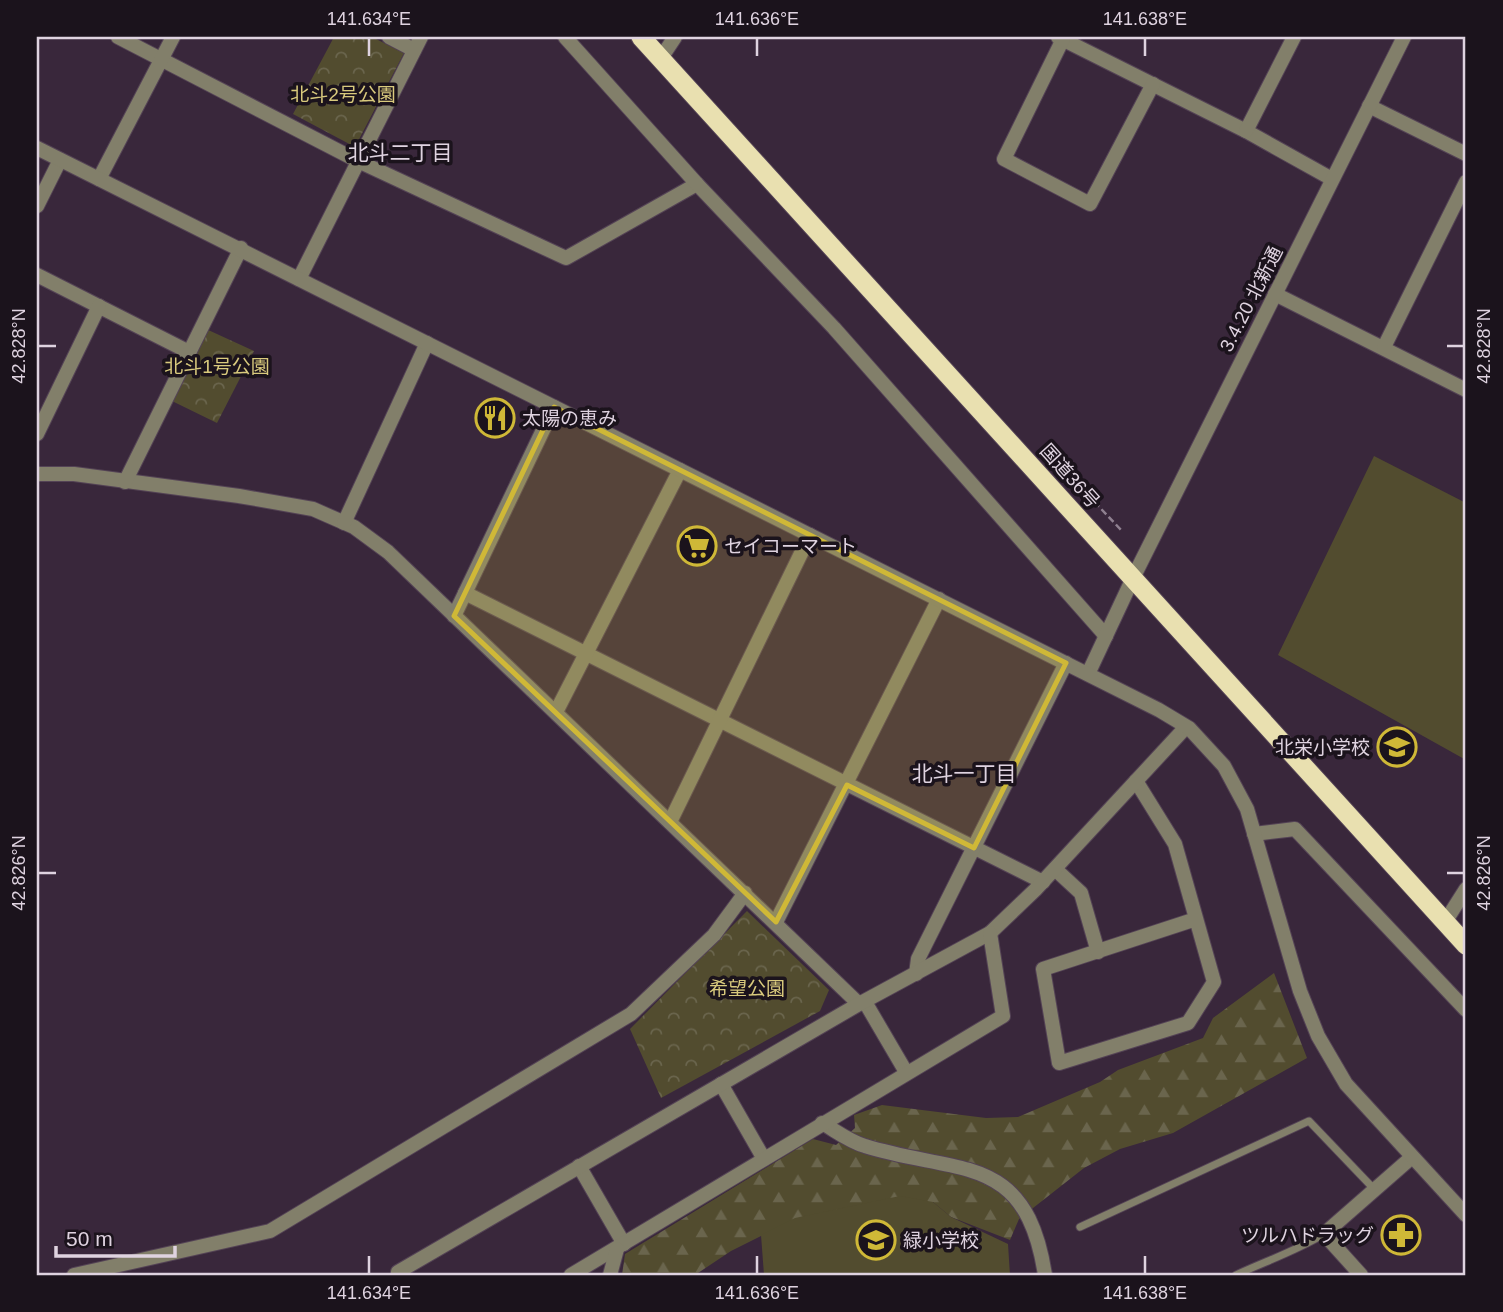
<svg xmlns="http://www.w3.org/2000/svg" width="1503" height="1312" viewBox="0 0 1503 1312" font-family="Helvetica,'Noto Sans JP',sans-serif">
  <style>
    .forest { fill: url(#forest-firs) }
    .park { fill: url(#park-crowns) }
    .garden { fill: #524c2f }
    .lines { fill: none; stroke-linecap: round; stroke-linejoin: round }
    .service-casing { stroke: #544355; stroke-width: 9 }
    .minor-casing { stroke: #544355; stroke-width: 16 }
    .tertiary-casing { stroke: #544355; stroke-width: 16 }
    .trunk-casing { stroke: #544355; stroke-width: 21 }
    .path { stroke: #8f8090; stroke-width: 2.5; stroke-dasharray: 7 3.5; stroke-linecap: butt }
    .service { stroke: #827f6a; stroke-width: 7 }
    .minor { stroke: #827f6a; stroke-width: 14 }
    .tertiary { stroke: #827f6a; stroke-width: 14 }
    .trunk { stroke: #e9e0b0; stroke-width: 19 }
    .marked { fill: #cfb837; fill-opacity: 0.2; stroke: #cfb837; stroke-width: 5; stroke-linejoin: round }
    .ticks { fill: none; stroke: #dfd3e0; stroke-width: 2.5 }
    .labels { text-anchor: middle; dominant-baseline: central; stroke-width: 7; stroke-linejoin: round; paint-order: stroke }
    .park-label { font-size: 19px; fill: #d9ca7d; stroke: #1b131c }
    .street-label { font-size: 19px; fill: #dfd3e0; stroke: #1b131c }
    .poi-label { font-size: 19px; fill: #dfd3e0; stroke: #1b131c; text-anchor: start }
    .neighbourhood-label { font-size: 21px; fill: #dfd3e0; stroke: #1b131c }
    .neatline { fill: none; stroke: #dfd3e0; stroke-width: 2.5 }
    .ticks-label { font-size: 18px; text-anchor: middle; fill: #dfd3e0 }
  </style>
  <defs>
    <pattern id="forest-firs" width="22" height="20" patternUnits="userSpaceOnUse" patternTransform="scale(1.75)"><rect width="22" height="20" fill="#524c2f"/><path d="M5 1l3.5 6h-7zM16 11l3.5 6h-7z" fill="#6a654d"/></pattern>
    <pattern id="park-crowns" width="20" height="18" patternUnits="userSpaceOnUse" patternTransform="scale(1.75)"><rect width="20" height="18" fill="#524c2f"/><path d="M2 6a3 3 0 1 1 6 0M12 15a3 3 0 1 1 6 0" fill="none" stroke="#6a654d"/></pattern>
  </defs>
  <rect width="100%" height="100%" fill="#39273b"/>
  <path class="forest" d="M1274,973l33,85 -134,75 -53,16 -36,19 -65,51 -9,21 -59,-23 -18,-15 -138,17 -64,32 -36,24h-73l3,-21 188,-115 23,6 19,-17 -1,-13 28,-10 104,13 32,-1 82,-35 18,-12 85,-32 10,-20z"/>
  <g class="park">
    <path d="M334,37h38l32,16 -49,94 -62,-33z"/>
    <path d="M206,329l48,22 -37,72 -45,-22z"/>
    <path d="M747,911l82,79 -9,21 -159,87 -31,-69z"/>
  </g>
  <g class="garden">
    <path d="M1374,456l92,47v257l-188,-105z"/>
    <path d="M900,1196l33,6 18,15 57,27 2,31h-246l-3,-40 34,-17z"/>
  </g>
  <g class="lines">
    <g class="service-casing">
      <g id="service">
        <path d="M1080,1227l229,-106 65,68"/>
        <path d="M1236,1275c30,-14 60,-24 88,-41"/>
      </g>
    </g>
    <g class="minor-casing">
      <g id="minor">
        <path d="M118,37l240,124 208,97 131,-74"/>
        <path d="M389,37l25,13"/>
        <path d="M565,37l132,147 137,144 272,308"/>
        <path d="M1058,37l188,94 86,48"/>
        <path d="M1063,39l-59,120 86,45 63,-120"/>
        <path d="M661,58l14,-21"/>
        <path d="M1369,106l97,48"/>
        <path d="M1246,131l48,-94"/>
        <path d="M99,179l74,-142"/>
        <path d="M37,206l23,-46"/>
        <path d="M37,275l152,77"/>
        <path d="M299,279l122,-242"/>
        <path d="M1275,294l191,96"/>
        <path d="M1384,347l82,-165"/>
        <path d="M37,434l62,-128"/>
        <path d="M37,474h37l165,22 74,13 41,18 34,25 471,452"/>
        <path d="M125,482l116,-234"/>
        <path d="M344,523l83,-180"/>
        <path d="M465,593l578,289"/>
        <path d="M454,616l100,-209"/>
        <path d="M1088,674l45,-96"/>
        <path d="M556,712l124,-242"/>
        <path d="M1136,781l39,63 39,138 -26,41 -129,40 -16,-94 153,-50"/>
        <path d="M670,822l140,-287"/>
        <path d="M1254,834l41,-5 171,181"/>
        <path d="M1055,869l26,24 17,59"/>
        <path d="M776,922l163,-323"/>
        <path d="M1445,922l21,-33"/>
        <path d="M916,974l2,-15 148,-296"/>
        <path d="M865,1002l41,70"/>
        <path d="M721,1084l43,75"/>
        <path d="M822,1123c14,8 28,19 43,23 93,29 161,5 180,129"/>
        <path d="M579,1166l45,78"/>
        <path d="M74,1275l196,-44 361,-217 83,-79 31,-42"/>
        <path d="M398,1275v-3l461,-268 131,-71 45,-43 151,-163"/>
        <path d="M571,1275l432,-259 -13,-83"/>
        <path d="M610,1275l7,-26"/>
        <path d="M1361,1275l-37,-41 88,-77"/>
      </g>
    </g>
    <g class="tertiary-casing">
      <g id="tertiary">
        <path d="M37,148l1122,562 30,18 35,38 23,43 53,182 18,45 28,48 120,131"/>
        <path d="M1133,578l271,-541"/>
      </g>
    </g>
    <g class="trunk-casing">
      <path id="trunk" d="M641,37l825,908"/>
    </g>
    <path class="path" d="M1087,494l36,38"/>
    <use href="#service" class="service"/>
    <use href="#minor" class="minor"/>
    <use href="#tertiary" class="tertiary"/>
    <use href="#trunk" class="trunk"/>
  </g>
  <path class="marked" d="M554,407l512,256 -92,185 -127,-63 -71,137 -322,-306z"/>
  <path class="ticks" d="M369,38v18M757,38v18M1145,38v18M38,346h18M1447,346h17M38,873h18M1447,873h17M369,1256v18M757,1256v18M1145,1256v18"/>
  <defs>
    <g id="restaurant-ring" transform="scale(2.0125)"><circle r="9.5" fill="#1b131c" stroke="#cfb837" stroke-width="1.5"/><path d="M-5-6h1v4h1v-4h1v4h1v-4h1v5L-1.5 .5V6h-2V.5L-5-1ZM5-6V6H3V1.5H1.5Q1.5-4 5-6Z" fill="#cfb837"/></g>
    <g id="supermarket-ring" transform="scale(2.0125)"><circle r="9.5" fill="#1b131c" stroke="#cfb837" stroke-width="1.5"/><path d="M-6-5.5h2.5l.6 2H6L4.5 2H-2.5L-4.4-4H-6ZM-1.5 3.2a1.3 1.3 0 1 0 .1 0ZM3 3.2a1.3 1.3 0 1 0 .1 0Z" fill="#cfb837"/></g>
    <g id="school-ring" transform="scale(2.0125)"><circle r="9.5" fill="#1b131c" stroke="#cfb837" stroke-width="1.5"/><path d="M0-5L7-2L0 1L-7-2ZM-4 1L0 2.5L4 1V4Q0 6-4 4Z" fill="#cfb837"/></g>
    <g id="pharmacy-ring" transform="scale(2.0125)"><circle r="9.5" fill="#1b131c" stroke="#cfb837" stroke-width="1.5"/><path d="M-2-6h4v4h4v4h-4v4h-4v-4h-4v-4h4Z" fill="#cfb837"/></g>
  </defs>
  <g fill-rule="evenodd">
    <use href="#restaurant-ring" x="495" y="418"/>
    <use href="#supermarket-ring" x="697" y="546"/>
    <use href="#school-ring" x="1397" y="747"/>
    <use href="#pharmacy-ring" x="1401" y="1235"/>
    <use href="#school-ring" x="876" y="1240"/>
  </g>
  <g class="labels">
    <g class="park-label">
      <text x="343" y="94">北斗2号公園</text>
      <text x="217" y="366">北斗1号公園</text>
      <text x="747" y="988">希望公園</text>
    </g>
    <g class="street-label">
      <text transform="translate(1251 299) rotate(-63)">3.4.20 北新通</text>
      <text transform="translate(1070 476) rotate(48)">国道36号</text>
    </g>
    <g class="poi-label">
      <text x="522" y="418">太陽の恵み</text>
      <text x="724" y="546">セイコーマート</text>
      <text x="1370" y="747" text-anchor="end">北栄小学校</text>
      <text x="1374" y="1235" text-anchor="end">ツルハドラッグ</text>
      <text x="903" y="1240">緑小学校</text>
    </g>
    <g class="neighbourhood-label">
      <text x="400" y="152">北斗二丁目</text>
      <text x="964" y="773">北斗一丁目</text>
    </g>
  </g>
  <rect width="1503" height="1312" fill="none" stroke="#1b131c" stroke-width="77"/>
  <path d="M56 1246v10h119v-10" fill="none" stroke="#dfd3e0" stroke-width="3.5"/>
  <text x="66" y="1246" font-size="21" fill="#dfd3e0" stroke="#1b131c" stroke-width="5" paint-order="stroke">50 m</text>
  <rect x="38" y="38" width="1426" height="1236" class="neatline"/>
  <g class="ticks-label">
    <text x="369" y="25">141.634°E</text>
    <text x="757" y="25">141.636°E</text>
    <text x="1145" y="25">141.638°E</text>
    <text transform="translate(19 346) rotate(-90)" y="6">42.828°N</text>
    <text transform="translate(1484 346) rotate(-90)" y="6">42.828°N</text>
    <text transform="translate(19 873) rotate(-90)" y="6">42.826°N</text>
    <text transform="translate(1484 873) rotate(-90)" y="6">42.826°N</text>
    <text x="369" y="1299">141.634°E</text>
    <text x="757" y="1299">141.636°E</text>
    <text x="1145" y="1299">141.638°E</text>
  </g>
</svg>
